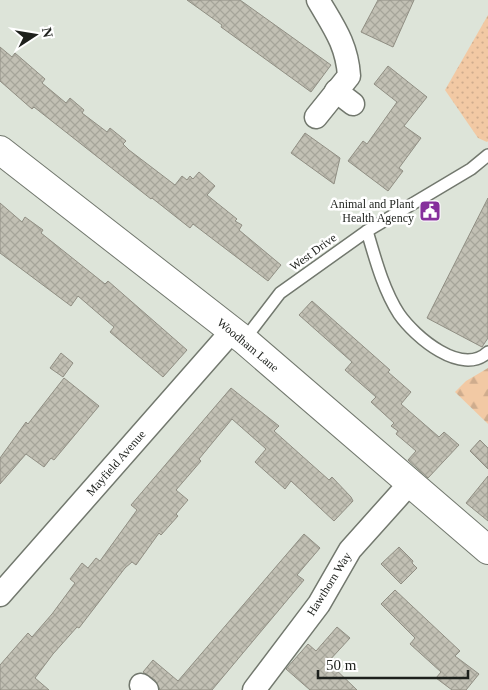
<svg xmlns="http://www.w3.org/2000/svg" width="488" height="690" viewBox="0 0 488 690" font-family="Georgia,serif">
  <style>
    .grass { fill: url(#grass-dots) }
    .forest { fill: url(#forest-firs) }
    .building { fill: url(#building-cross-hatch); stroke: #908e83 }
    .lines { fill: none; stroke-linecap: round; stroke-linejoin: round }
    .lane-casing { stroke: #72786e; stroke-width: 14 }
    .street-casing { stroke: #72786e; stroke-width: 25 }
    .secondary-casing { stroke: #72786e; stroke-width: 30 }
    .lane { stroke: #fff; stroke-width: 11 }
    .street { stroke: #fff; stroke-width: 22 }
    .secondary { stroke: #fff; stroke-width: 28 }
    .labels { text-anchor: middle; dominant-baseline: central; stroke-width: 5; stroke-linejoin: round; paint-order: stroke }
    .poi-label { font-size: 12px; fill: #1d201c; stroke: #fff; text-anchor: end }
    .street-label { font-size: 12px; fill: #1d201c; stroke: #fff }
  </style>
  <defs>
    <pattern id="grass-dots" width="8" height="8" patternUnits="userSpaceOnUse" patternTransform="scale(1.25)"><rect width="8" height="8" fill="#f2c9a4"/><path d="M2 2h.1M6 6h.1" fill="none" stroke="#cfac8d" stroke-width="1.8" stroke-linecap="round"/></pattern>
    <pattern id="forest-firs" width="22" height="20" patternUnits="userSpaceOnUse" patternTransform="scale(1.25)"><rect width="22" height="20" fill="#f2c9a4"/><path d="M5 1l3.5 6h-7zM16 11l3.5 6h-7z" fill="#cfac8d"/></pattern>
    <pattern id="building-cross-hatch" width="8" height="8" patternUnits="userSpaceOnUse" patternTransform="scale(1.25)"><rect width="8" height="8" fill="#c2c0b4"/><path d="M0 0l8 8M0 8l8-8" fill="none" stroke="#a6a59a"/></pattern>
  </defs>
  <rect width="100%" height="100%" fill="#dde4d9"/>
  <path class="grass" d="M488,15v126l-1,1 -9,-4 -33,-48z"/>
  <path class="forest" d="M488,368v56l-33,-32 11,-11z"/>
  <g class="building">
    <path d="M187,0h53l91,65 -20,27 -90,-65 1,-2z"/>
    <path d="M378,0h36l-21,47 -32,-15z"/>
    <path d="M0,47l12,10 3,-4 30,26 -3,4 24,20 4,-5 14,12 -2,3 25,19 3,-4 16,13 -3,3 6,6 46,35 7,-9 5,4 3,-4 3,3 6,-7 16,14 -8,9 30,24 -2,2 7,4 -3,5 42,35 -13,16 -75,-57 -3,4 -38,-30 -1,1 -117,-92 -2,2 -32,-28z"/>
    <path d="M388,66l39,31 -23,29 17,12 -22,30 4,3 -15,20 -40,-30 15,-20 4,3 30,-42 -23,-18z"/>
    <path d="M305,133l35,25 -6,26 -43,-31z"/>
    <path d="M488,198v140l-6,9 -55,-29z"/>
    <path d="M0,203l22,19 3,-5 18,13 -2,3 64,51 3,-3 79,69 -24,27 -53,-45 4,-5 -36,-31 -7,10 -71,-53z"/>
    <path d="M312,301l78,69 -2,2 23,20 -10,12 38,33 5,-5 15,13 -31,33 -20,-18 8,-9 -20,-17 2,-3 -7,-5 3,-3 -23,-21 5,-5 -31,-27 7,-8 -53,-47z"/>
    <path d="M61,353l12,10 -10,14 -13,-9z"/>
    <path d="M64,378l35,28 -45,54 -3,-2 -7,9 -18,-13 -26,30v-26l26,-36 2,2z"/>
    <path d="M231,388l48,38 -5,5 55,49 3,-3 19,20 2,4 -19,20 -43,-40 -6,8 -30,-27 11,-13 -34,-30 -33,40 2,2 -25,29 12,10 -12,14 2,2 -17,19 -2,-2 -23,32 -4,-3 -7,6 -46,60 -2,-1 -24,27 -18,24 14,12h-49v-25l28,-32 4,4 20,-23 23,-31 -5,-4 12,-16 6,5 8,-10 4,3 37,-51 -6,-5z"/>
    <path d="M480,440l8,8v21l-18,-18z"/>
    <path d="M488,476v45l-22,-18z"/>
    <path d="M304,534l16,14 -23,27 7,5 -92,110h-52l-5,-10 -12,-8 10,-12 25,21z"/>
    <path d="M399,547l14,14 -1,2 5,5 -16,16 -20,-20z"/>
    <path d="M395,590l65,61 -5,5 24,18 -13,16h-14l-16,-12 5,-6 -31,-28 5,-6 -34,-34z"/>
    <path d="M337,627l13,11 -22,24 29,28h-47l-24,-21 22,-25 8,7z"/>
  </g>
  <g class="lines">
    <g class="lane-casing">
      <g id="lane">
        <path d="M367,231c8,27 16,58 32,83 16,23 63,63 89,38"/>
        <path d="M244,340l36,-47 87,-62 104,-62 17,-14"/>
      </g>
    </g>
    <g class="street-casing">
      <g id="street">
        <path d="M336,91l17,13"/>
        <path d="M316,117l33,-41c-2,-32 -16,-50 -31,-76"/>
        <path d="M0,595l232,-264"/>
        <path d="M141,685l6,5"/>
        <path d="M254,690l65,-86 31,-54 60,-67"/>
      </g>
    </g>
    <g class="secondary-casing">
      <path id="secondary" d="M0,150l244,190 244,210"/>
    </g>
    <use href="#lane" class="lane"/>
    <use href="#street" class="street"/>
    <use href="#secondary" class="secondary"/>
  </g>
  <defs>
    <g id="civic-square" transform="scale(1.125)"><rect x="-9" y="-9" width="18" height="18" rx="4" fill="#862f9c" stroke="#fff"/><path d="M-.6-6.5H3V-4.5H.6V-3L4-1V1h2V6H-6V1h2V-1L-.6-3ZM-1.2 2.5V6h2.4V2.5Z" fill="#fff"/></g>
  </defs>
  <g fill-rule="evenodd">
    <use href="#civic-square" x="430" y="211"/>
  </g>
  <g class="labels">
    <g class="poi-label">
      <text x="414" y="204">Animal and Plant<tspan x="414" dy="14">Health Agency</tspan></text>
    </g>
    <g class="street-label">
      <text transform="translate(313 252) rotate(-36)">West Drive</text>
      <text transform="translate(248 345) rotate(40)">Woodham Lane</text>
      <text transform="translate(116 463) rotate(-49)">Mayfield Avenue</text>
      <text transform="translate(329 584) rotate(-58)">Hawthorn Way</text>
    </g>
  </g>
  <g transform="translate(35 35) rotate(78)" stroke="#ffffff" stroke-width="4" paint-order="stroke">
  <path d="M0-4L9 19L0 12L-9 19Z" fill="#1d201c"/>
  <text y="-8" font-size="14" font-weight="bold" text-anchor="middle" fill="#1d201c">N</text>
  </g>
  <path d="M318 670v8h150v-8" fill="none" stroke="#1d201c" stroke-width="2.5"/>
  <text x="326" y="670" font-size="15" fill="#1d201c" stroke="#ffffff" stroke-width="4" paint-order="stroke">50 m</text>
</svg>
